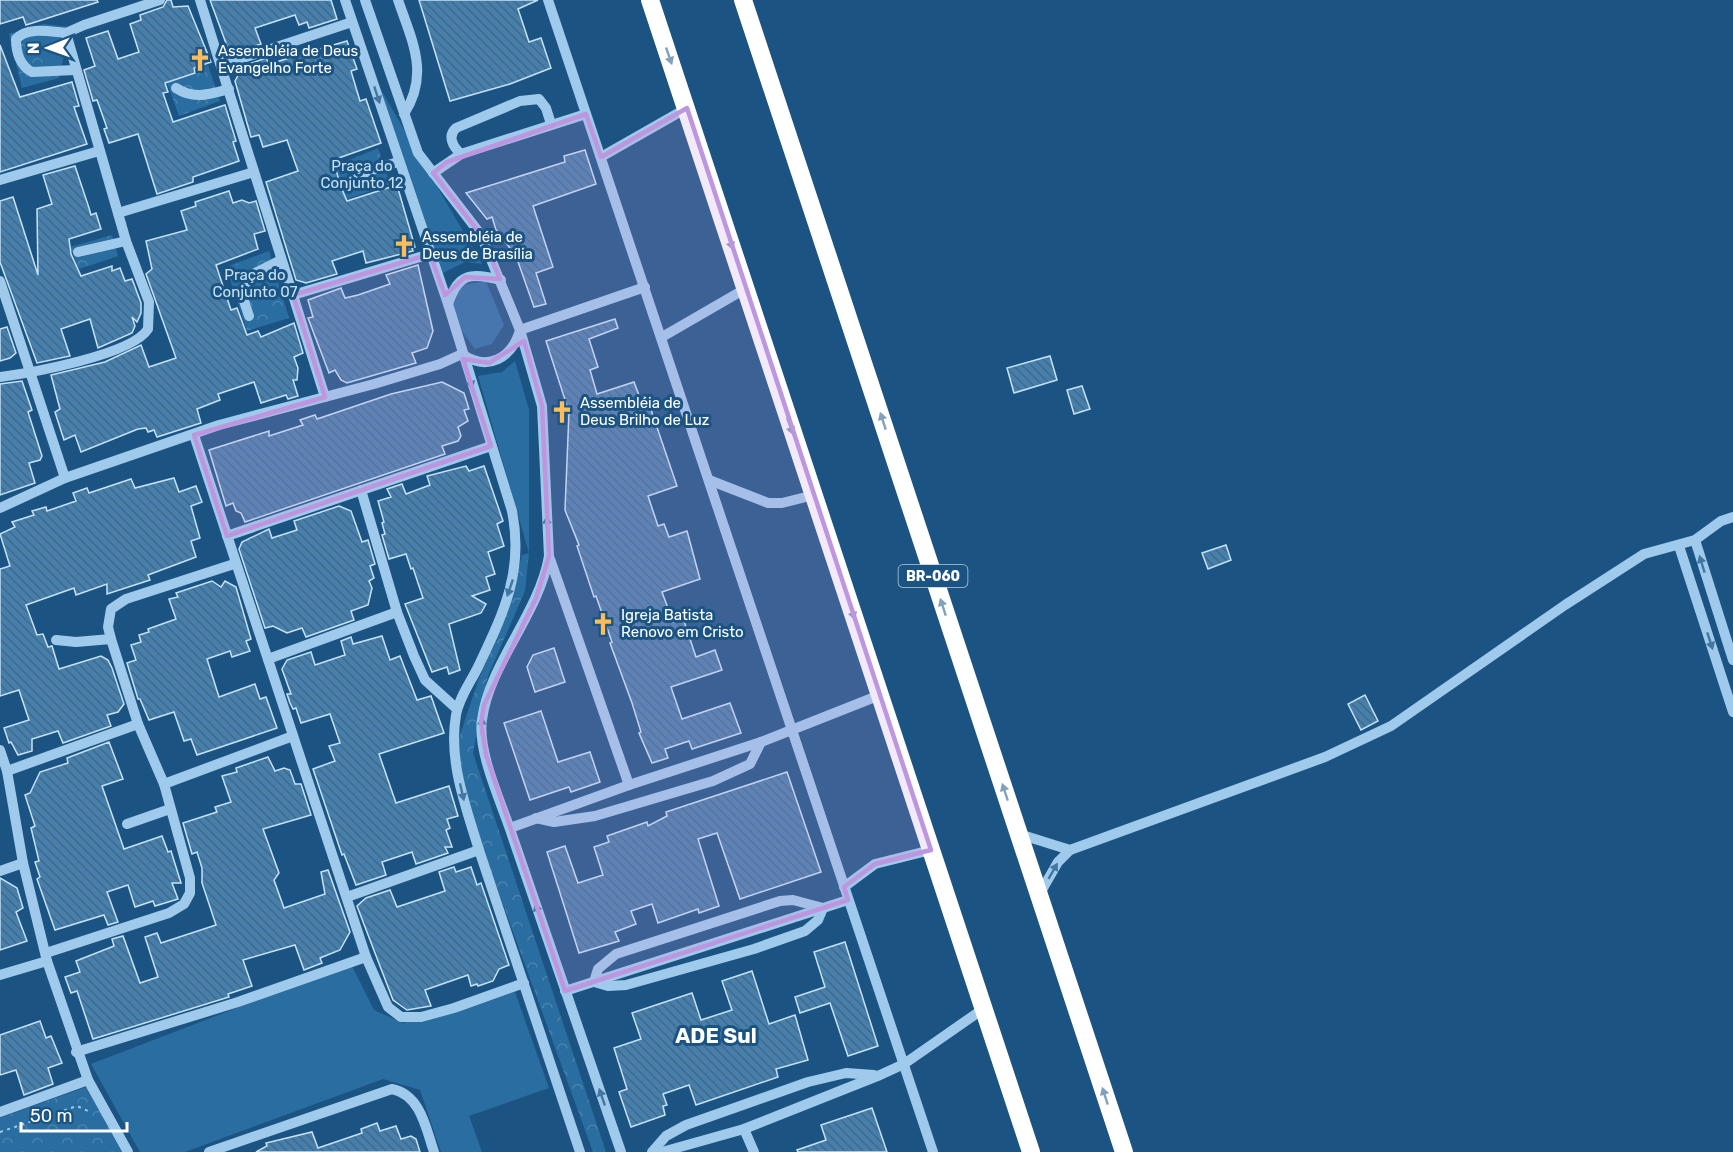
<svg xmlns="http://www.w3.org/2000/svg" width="1733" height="1152" viewBox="0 0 1733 1152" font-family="Rubik,sans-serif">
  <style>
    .green { fill: #2a6da0 }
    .forest { fill: url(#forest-crowns) }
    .building { fill: url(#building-back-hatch); stroke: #c5e2f8; stroke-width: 1.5 }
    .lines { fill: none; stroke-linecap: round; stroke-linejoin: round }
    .path { stroke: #a0caeb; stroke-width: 2; stroke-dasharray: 3 4.5; stroke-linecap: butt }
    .minor { stroke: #a0caeb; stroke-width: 10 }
    .highway { stroke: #fff; stroke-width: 18 }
    .oneway { fill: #82a1bb }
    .oneway2 { fill: #4377a2 }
    .marked { fill: #bd96df; fill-opacity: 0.2; stroke: #bd96df; stroke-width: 4.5; stroke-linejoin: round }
    .labels { text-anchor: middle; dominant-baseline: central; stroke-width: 6; stroke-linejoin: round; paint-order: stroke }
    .shield { fill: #1b5483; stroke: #bbccda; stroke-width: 1.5 }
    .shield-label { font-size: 14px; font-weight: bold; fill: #fff }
    .poi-label { font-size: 15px; fill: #fff; stroke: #1b5483; text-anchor: start }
    .park-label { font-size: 15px; fill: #c5e2f8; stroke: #1b5483 }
    .district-label { font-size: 21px; font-weight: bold; fill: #fff; stroke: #1b5483 }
  </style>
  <defs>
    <pattern id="forest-crowns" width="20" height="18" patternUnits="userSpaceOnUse" patternTransform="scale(1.5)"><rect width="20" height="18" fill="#2a6da0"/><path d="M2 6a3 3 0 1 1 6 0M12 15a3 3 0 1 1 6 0" fill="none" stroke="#4a83ae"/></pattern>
    <pattern id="building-back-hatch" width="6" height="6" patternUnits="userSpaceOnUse" patternTransform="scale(1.5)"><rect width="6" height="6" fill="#447fad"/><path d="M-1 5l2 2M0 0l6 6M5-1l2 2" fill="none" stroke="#486881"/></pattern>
  </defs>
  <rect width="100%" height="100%" fill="#1b5483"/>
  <g class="green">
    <path d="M380,88l102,176 -17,-2 -22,11z"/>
    <path d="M486,281l18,44 -12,19 -17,5 -17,-23 -5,-26 9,-15z"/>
    <path d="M515,361l14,49v143l-51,-177 24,-4z"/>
    <path d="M351,964l23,46 29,13 112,-31 34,96 -80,28 13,36h-41l-21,-62 -37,-11 -198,73h-45l-49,-88z"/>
  </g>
  <g class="forest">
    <path d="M44,24l26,3 -11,51 -37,10 -13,-54z"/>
    <path d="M208,65l12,36 -41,15 -14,-39z"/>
    <path d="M378,148l12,36 -45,16 -10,-34z"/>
    <path d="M112,235l6,21 -39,13 -9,-22z"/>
    <path d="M269,251l20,67 -42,13 -21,-64z"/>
    <path d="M529,553l-4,38 -37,85 -15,77 133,399h-13l-121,-333 -16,-72 22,-66 30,-70 14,-56z"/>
    <path d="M86,1087l38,65h-124v-34z"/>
  </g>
  <g class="building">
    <path d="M0,0h97l1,2 -72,23 -3,-8 -23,7z"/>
    <path d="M167,0h4l2,7 15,-1 23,56 -17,6 1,5 -30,10 3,9 -5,1 10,29 52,-17 11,36 -3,1 6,19 -46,16v5l-36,12 -19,-60 -29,9 -5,-14 3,-1 -10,-28 -4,1 -9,-31 11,-4 -9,-28 22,-7 10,28 21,-7 -9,-28 11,-4 -1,-5 23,-8z"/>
    <path d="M210,0h121l6,19 -28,9 -2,-6 -8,3 -4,-10 -40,13 6,16 -31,10z"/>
    <path d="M419,0h119l-20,9 11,33 12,-4 10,30 -41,16 -60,17z"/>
    <path d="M347,41l10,28 -6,2 9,30 6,-2 15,44 -48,17 8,27 6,14 50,-16 18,62 -3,1 1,3 -47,12 -3,-12 -31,10 5,13 -31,9 -10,-3 -30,-98 32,-11 -11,-31 -24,7 -4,-12 -8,2 -16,-56 8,-15 23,-8 3,6z"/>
    <path d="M0,45l20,52 52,-15 7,24 -5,1 13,37 -87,28z"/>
    <path d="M585,150l11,34 -63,22 20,61 -17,6 10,31 -12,3 -18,-51 -20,-26 -4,-13 -5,2 -21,-26 99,-31 -1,-6z"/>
    <path d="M75,166l14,42 2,7 5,-2 5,16 -32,10 2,15 10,22 31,-10v5l8,-3 5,13 7,-2 9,24v10l-4,9 -5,-5 3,9 -3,7 -34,15 -8,-29 -29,10 9,27 -33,7 -37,-101v-61l13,-4 25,78 -1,-66 15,-5 -9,-29z"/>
    <path d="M229,191l4,12 9,-3 7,3 7,-2 9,30 -11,3 4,15 -42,16 15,45 6,-2 10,27 11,-4 3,6 33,-14 9,30 -9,4 4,11 -1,12h-4l5,16 -10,3 -2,-4 -25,8 -7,-21 -36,12 2,6 -23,9 4,14 -44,14 -3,-7 -6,2 -2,-4 -8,1 -57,23 -6,-17 -11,5 -9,-28 5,-3 -9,-34 54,-13 36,-17 8,22 27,-9 -30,-84 6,-5 -6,-28 41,-11 -6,-19 15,-5 -1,-4z"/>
    <path d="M418,265l15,66 -6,17 -15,5 4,10 -69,20 -6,-3 -6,-10 -6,3 -21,-55 5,-1 -5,-17 33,-12 4,10 13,-3 32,-11 -4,-9z"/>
    <path d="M615,319l3,9 -29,11 9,28 -8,3 7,24 37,-12 6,16 6,-3 31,91 -29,10 10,30 6,-2 5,13 18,-6 13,48 -38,13 11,30 10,-4 13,39 19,-7 7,20 -51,17 11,32 48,-16 11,30 -49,16 -3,-8 -24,8 3,9 -16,5 -13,-30 2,-1 -9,-29 -22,-60 2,-1 -16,-46 -2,1 -17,-51 2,-1 -14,-35 4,-98 -23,-71z"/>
    <path d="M7,327l9,26 -6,5 -10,3v-32z"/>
    <path d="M1050,356l7,24 -43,13 -7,-25z"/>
    <path d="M22,381l10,29 -4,2 14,44 -2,4 -11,3 6,20 -35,12v-111z"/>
    <path d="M442,382l22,11 5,16 -5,1 4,11 -10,6 3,9 -3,5 -16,5 3,8 -200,68 -4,-9 -5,-2 -3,-8 -7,3 -17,-56 60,-19v5l34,-11 -3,-5 15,-5 2,4 74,-25z"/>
    <path d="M1082,386l8,23 -16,5 -7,-24z"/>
    <path d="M466,466l3,5 15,-5 19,55 -6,3 7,22 -16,6 7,22 -9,3 4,13 -18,6 14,8 -5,9 -32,11 11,46 -11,4 -2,-7 -15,5 -27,-68 18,-6 -10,-30 -2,1 -5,-15 -17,5 -7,-24 3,-1 -3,-11 2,-1 -6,-21 13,-4 -4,-8 15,-5 4,10 24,-9 -3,-9z"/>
    <path d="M174,478l5,14 17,-6 6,16 -11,4 9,32 -9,3 5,16 -48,18 2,5 -43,14v-10l-31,11 -2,-7 -48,17 11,30 6,-1 5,13 4,-1 7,23 42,-13 7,4 4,8 12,36 -6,8 -11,3 4,11 -48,17 -5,-12 -26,8v12l-14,4 -7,-13 -2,1 -5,-15 25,-8 -10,-30 -19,6v-127l10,-3 -10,-32 15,-7 -3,-5 22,-7 -2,-4 14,-4 1,4 29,-10 -3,-8 14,-5 2,5 42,-14 4,9z"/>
    <path d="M339,506l12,5 11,31 6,-2 7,24 -5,2 4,12 -5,3 3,7 -4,17 -17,6 3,9 -48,17 -4,-9 -15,5 -14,-7 -8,2 -26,-79 3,-7 27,-13 3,9 25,-8 -3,-9z"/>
    <path d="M1226,545l5,15 -23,9 -6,-16z"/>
    <path d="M212,581l9,6 4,-6 11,6 15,52 -5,2 4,10 -18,6 -2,-6 -23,8 12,38 36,-13 5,15 6,-2 11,31 -80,27 -6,-16 -7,2 -10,-29 -25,8 -9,-21h-2l-11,-36 9,-3 -5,-15 10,-3 -2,-7 10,-3 -1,-3 28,-10 -7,-20 9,-2 -2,-4z"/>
    <path d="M382,636l8,24 10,-4 17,44 14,-4 13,37 -65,21 17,49 53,-17 9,30 -11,3 3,9 -4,2 6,17h-7l3,6 -32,11 -4,-12 -30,10 4,13 -30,10 -12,-31 -2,1 -29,-86 22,-8 -6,-15 11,-3 -10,-29 -29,9 -5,-15 -3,1 -3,-6 -3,-9h4l-9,-25 5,-9 24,-8 4,13 30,-10 -4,-14 10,-4 2,7z"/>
    <path d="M554,648l11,34 -30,10 -8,-25 6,-12z"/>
    <path d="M1365,695l13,26 -17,9 -13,-26z"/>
    <path d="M541,711l17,51 32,-10 10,30 -29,10 -2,-5 -39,13 -26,-77z"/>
    <path d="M109,742l14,37 -21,7 22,63 38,-13 6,16 3,-1 10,32h-9l6,16 -23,7 -2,-5 -18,6 -7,-22 -21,7 11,30 -10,3 -4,-10 -49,15 -18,-51 3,-2 -5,-15 4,-1 -8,-33 4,-2 -10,-31 5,-2 10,-21 28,-9 -1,-5z"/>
    <path d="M268,757l7,14 9,-3 6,2 5,14h6l10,31 -48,14 16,44 -5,7 10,28 41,-14 -4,-22 7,-2 22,62 -10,18 -20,8 2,5 -18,7 -9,-25 -52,15 9,26 -24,8 1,3 -136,42 -16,-48 -6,2 -6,-16 15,-5 -4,-11 38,-15 -2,-7 11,-3 17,47 18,-6 -13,-40 12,-4 4,10 55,-18 -14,-42v-15l-5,-16 -5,2 -9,-31 34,-11 -2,-5 16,-5 -9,-26 15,-4 -1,-4z"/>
    <path d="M787,772l34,100 -81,27 -23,-66 -19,6 21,67 -20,7 -1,-4 -40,14 -6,-19 -21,7 5,13 -21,8 4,9 -40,12 -32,-101 18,-6 13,37 25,-8 -9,-28 15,-5 -2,-6 40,-14 1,4 19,-10 -1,-4z"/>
    <path d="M454,867l2,5 15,-5 6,18 4,-2 28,82 -10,4 -6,12 -15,5 -1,-2 -6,2 -3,-11 -43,15 6,16 -24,4 -14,-10 -36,-94 9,-8 24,-8 7,17 48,-16 -6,-19z"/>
    <path d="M0,878l17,10 6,20 -7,4 11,29 -27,9z"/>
    <path d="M845,942l33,104 -30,10 -18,-53 -30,10 -5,-16 30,-10 -11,-35z"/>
    <path d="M752,971l17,53 26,-9 13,45 -32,9 2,8 -82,28 -7,-20 -26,9 4,11 -4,1 2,9 -34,12 -12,-35 8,-3 -13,-41 27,-9 -9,-26 60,-20 9,27 31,-10 -10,-29z"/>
    <path d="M40,1021l6,17 5,-2 11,27 -14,5 5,16 -29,11 -8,-25 -16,5v-40z"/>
    <path d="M872,1108l15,44h-89l-1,-2 29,-10 -5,-15z"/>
    <path d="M377,1123l3,8 16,-5 5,13 10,-3 5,3 4,13h-164l11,-6 -1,-3 46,-11 6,16 44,-15 -1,-4z"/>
  </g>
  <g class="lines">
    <path class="path" d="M0,1132l77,-26 13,6"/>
    <g class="minor">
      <path d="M200,0l125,397"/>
      <path d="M345,0l103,304 64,207c12,60 -8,101 -33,154 -8,17 -20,32 -23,50 -8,46 10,92 23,135l101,302"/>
      <path d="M365,0l53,153 63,82 39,95 22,76 7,150c-10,58 -60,108 -67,164 -5,33 21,86 31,118 36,105 72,209 108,314"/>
      <path d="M398,0c14,41 32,74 6,114"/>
      <path d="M548,0l385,1152"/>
      <path d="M66,33c-15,-1 -38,-7 -50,6 0,13 4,27 16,33l43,-2"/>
      <path d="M222,65l130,-43"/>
      <path d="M176,88c18,12 34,6 53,1"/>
      <path d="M461,154c-8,-7 -14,-18 -5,-26l64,-27 19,-2 7,9 5,16"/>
      <path d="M601,157l86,-49"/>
      <path d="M433,173l28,-19 125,-40"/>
      <path d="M0,180l99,-29"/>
      <path d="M350,184l16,-12 32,-10"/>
      <path d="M118,213l136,-41"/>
      <path d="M78,252l48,-11"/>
      <path d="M0,281l65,197"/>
      <path d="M293,295l137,-41"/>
      <path d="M448,304c11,-32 22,-31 53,-24"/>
      <path d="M249,316l-5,-15 3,-24 34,-17"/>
      <path d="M662,337l83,-48"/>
      <path d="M0,377c30,-4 132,-22 148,-48l1,-27 -23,-61 -60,-208 18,-8 76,-25"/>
      <path d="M194,435l172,522"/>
      <path d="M709,480l59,23h14l32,-8"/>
      <path d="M361,490l36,122 17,44 11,24 32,29"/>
      <path d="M0,508l65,-30 154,-53 155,-41 66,-20 22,-10c26,18 50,4 58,-24l125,-43"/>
      <path d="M227,536l264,-90"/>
      <path d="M1695,540l38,120"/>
      <path d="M1679,546l54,166"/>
      <path d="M550,559l79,226"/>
      <path d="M56,640l20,2 35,-3"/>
      <path d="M268,659l129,-47"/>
      <path d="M0,750l7,21 16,92 24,98 41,119 40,72"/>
      <path d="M7,771l131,-47"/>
      <path d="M164,784l129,-48"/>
      <path d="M536,818l18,4 41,-6 118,-35 37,-17 11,-22"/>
      <path d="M127,824l43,-15"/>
      <path d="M510,828l119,-43 132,-43 119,-47"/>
      <path d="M1019,834l51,16"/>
      <path d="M0,871l23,-8"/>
      <path d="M844,887l31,-23 56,-14"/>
      <path d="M1039,895l19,-33 12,-12 255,-93 66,-31 174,-121 79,-51 51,-14 26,-19 12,-4"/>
      <path d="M347,897l132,-47"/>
      <path d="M793,900l30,8 -5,12 -13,11 -51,18 -128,36 -18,1 -14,-4 4,-13 18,-15 164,-53z"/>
      <path d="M46,953l123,-40 15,-9 6,-11v-15l-26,-94 -26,-60 -27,-85 -3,-12 3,-18 15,-10 108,-35"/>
      <path d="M0,975l47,-14"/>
      <path d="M565,991l283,-91"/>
      <path d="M76,1052l162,-50 128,-45 22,50 13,10h20l33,-9 70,-25"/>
      <path d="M0,1112l88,-32"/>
      <path d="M744,1129l10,23"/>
      <path d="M209,1152l183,-63c29,6 34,40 42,63"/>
      <path d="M652,1152l14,-16 20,-11 122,-43 38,-9 28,2"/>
      <path d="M662,1152l82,-23 136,-54 24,-11 79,-55"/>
    </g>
    <g class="highway">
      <path d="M650,0l381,1152"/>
      <path d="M743,0l381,1152"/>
    </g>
  </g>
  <defs><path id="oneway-solid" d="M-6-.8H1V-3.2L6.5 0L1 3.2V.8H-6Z" transform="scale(1.5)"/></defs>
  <g class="oneway">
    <use href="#oneway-solid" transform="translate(669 56) rotate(71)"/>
    <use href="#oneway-solid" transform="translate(730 241) rotate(72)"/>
    <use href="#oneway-solid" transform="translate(883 421) rotate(-108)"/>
    <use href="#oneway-solid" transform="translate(790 426) rotate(71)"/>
    <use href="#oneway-solid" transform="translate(943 607) rotate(-108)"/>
    <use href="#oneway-solid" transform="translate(852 611) rotate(72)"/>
    <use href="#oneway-solid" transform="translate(1005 792) rotate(-108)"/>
    <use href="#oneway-solid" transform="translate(1105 1096) rotate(-108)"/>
  </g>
  <g class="oneway2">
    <use href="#oneway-solid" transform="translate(377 95) rotate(72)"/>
    <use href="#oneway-solid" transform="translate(470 380) rotate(73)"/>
    <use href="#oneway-solid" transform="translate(547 525) rotate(-92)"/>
    <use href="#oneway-solid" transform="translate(1702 564) rotate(-107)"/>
    <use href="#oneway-solid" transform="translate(510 588) rotate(109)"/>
    <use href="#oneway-solid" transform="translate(1710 641) rotate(72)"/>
    <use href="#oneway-solid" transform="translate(482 726) rotate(-90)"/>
    <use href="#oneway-solid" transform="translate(462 792) rotate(77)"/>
    <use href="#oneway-solid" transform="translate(1053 871) rotate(-60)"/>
    <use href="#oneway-solid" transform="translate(538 912) rotate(-109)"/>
    <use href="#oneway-solid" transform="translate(602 1097) rotate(-109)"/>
  </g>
  <path class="marked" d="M687,108l244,742 -56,14 -31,23 4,13 -283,91 -79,-236 -5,-32 3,-18 52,-107 13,-42 -7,-150 -18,-65 -35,22 -26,-4 28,87 -264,90 -33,-101 131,-38 -32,-102 137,-41 15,41 20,-18 35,2 -19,-44 -48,-62 14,-11 139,-48 15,43z"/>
  <defs>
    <g id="church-bare" transform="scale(1.8)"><path d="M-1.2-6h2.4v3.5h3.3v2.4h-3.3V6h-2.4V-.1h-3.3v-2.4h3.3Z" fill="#fcbd5d" stroke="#1b5483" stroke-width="2.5" paint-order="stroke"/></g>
  </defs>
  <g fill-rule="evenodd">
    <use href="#church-bare" x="200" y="60"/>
    <use href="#church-bare" x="404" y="246"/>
    <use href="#church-bare" x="562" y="412"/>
    <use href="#church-bare" x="603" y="624"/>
  </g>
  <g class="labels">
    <rect class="shield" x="898.5" y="565" width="69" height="22" rx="4.5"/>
    <g class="shield-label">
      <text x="933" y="576">BR-060</text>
    </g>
    <g class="poi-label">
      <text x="218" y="51">Assembléia de Deus<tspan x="218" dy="17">Evangelho Forte</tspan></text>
      <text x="422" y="237">Assembléia de<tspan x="422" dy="17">Deus de Brasília</tspan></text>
      <text x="580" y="403">Assembléia de<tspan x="580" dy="17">Deus Brilho de Luz</tspan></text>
      <text x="621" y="615">Igreja Batista<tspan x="621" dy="17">Renovo em Cristo</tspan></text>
    </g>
    <g class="park-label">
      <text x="362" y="166">Praça do<tspan x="362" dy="17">Conjunto 12</tspan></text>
      <text x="255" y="275">Praça do<tspan x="255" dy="17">Conjunto 07</tspan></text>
    </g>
    <g class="district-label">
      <text x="716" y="1035">ADE Sul</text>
    </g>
  </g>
  <g transform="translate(48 48) rotate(269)" stroke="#1b5483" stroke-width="4.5" paint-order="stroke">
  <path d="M0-4.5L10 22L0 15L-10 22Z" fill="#ffffff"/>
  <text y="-9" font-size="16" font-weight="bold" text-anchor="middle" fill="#ffffff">N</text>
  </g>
  <path d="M21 1122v9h106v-9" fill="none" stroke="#ffffff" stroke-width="3"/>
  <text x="30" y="1122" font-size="18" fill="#ffffff" stroke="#1b5483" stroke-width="4.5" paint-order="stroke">50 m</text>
</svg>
